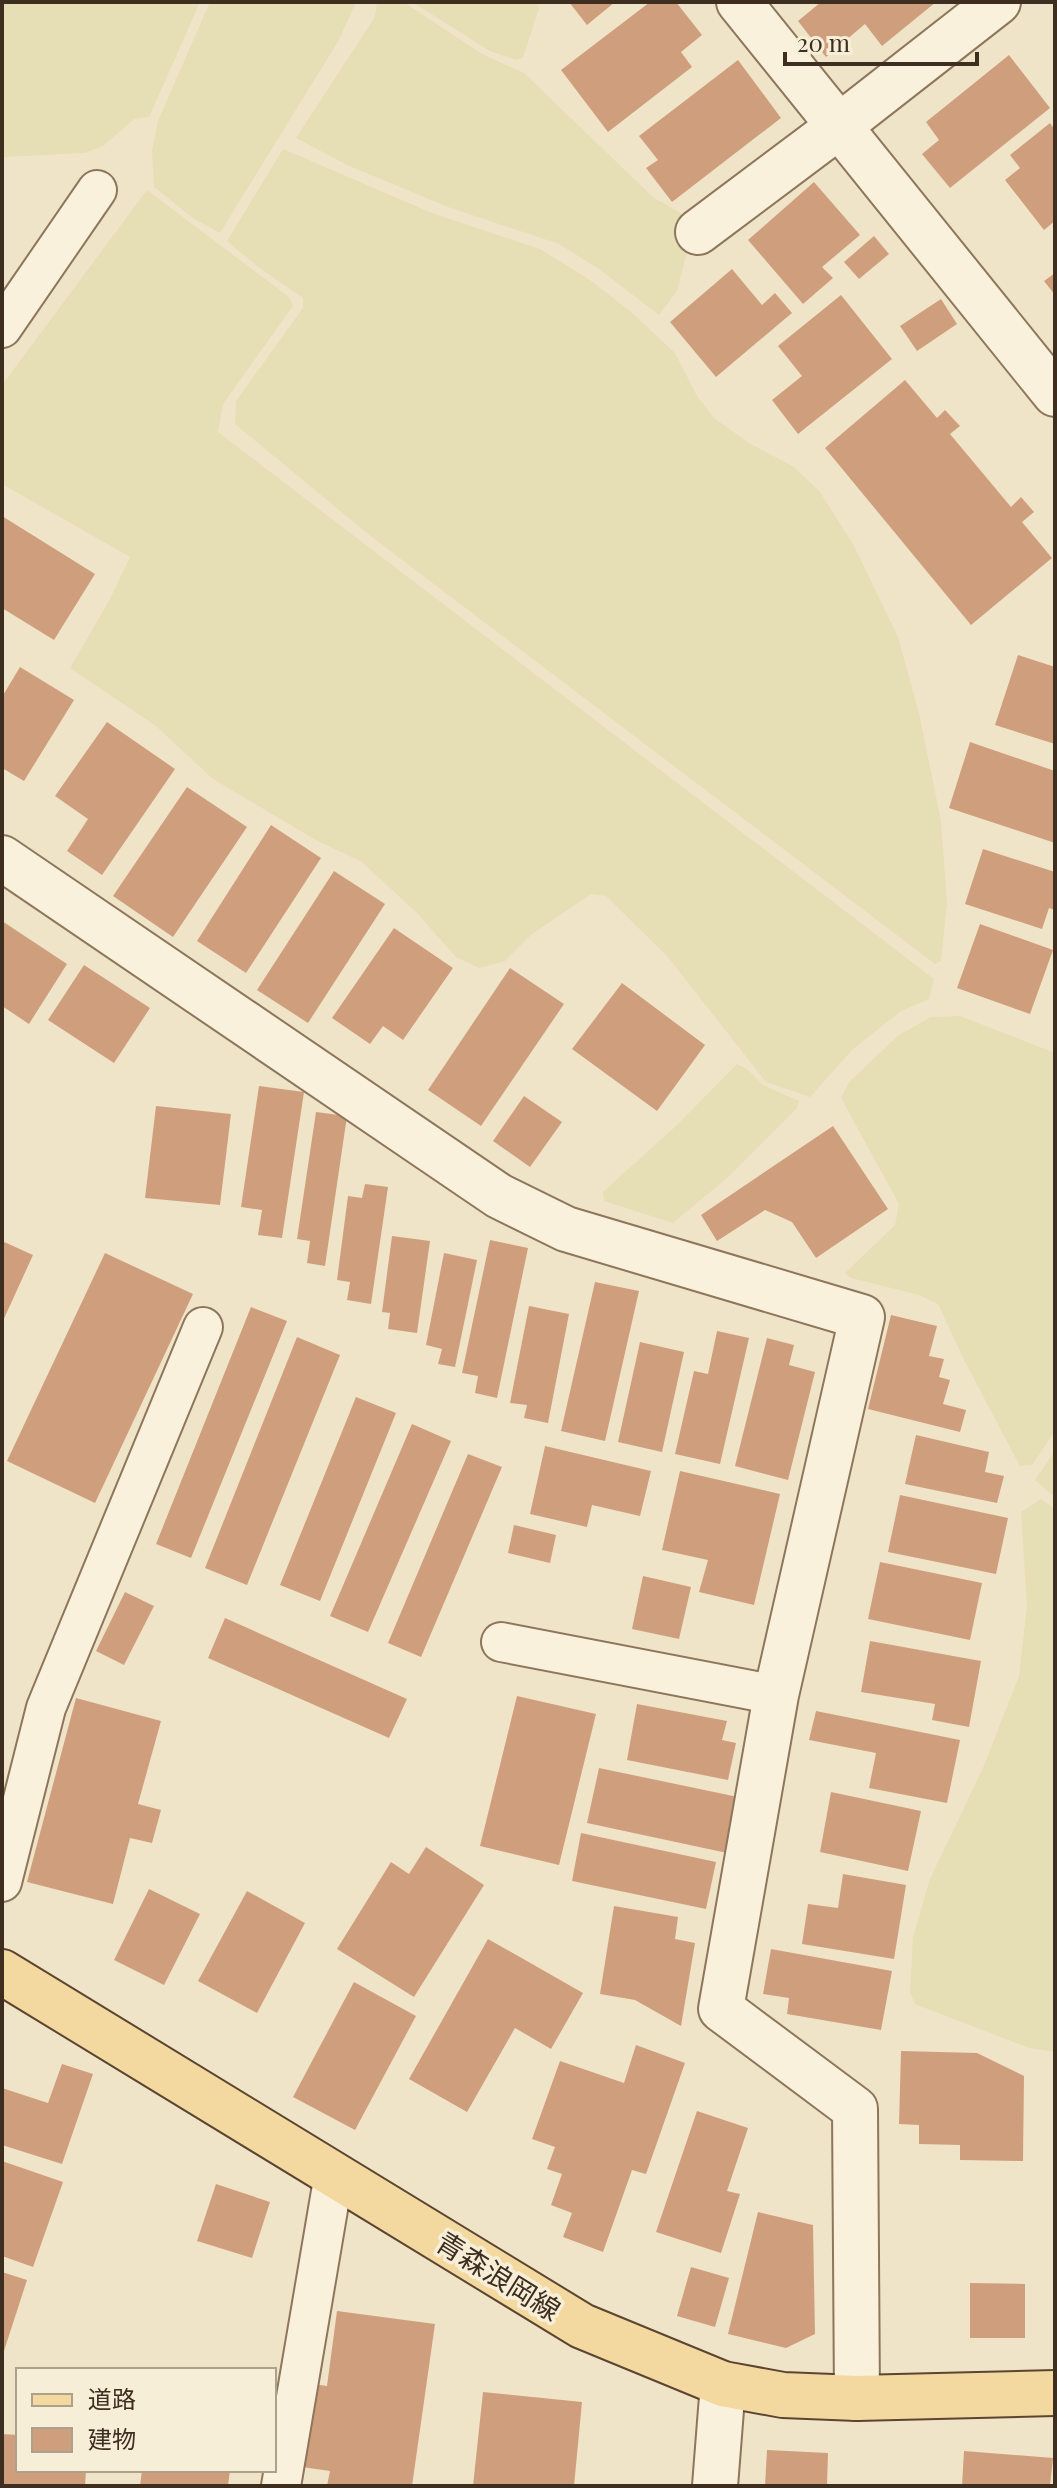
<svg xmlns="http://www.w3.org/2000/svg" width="1057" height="2488" viewBox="0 0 1057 2488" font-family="'Playfair Display','Noto Sans JP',serif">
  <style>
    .farmland { fill: #e6deb5 }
    .building { fill: #cf9f7d }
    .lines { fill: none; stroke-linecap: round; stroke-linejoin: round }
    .lane-casing { stroke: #8d765c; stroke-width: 42 }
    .street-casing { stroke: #8d765c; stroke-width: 48 }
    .primary-casing { stroke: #5b4430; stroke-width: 48 }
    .lane { stroke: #faf1dc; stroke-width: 38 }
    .street { stroke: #faf1dc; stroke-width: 44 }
    .primary { stroke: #f3d9a0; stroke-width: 44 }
    .labels { text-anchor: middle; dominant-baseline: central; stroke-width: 7; stroke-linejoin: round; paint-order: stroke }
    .street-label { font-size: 28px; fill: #3d2e20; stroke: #f7eed8 }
  </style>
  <rect width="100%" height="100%" fill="#f0e4c8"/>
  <g class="farmland">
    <path d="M2,2h198l-51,115 -15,2 -31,27 -18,7 -83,4z"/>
    <path d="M210,2h146l-17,38 -119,193 -27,-15 -39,-31 -2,-36 6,-30z"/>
    <path d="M377,2l28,1 77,51 42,19 130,125 41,23 -18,70 -18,24 -60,-46 -40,-25 -111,-37 -101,-42 -51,-27 79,-121z"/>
    <path d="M412,2h125l2,6 -16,49 -6,3 -27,-9z"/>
    <path d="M283,149l149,64 108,36 47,29 43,33 45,42 22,43 17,22 35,25 45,24 26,25 34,54 44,91 21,76 22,108 6,82 -6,58 -6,3 -567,-430 -133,-110 1,-23 67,-93v-10l-45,-31 -31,-26z"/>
    <path d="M147,190l142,107 4,9 -70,98 -5,28 716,547 -5,20 -28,12 -48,38 -43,48 -44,-15 -99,-126 -61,-60 -15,-2 -59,40 -27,27 -26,7 -23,-11 -39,-44 -55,-51 -48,-23 -101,-60 -57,-53 -86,-58 40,-69 20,-42 -128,-73v-99z"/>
    <path d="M960,1016l95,37v378l-23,34 -12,1 -56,-106 -26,-56 -19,-9 -68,-17 -6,-5 50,-48 4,-21 -58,-106 8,-16 50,-47 32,-18z"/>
    <path d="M737,1064l10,5 16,16 36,16 -2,7 -71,71 -53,44 -69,-22 -1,-9 75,-68z"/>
    <path d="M1055,1451v46l-20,-17z"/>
    <path d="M1041,1499l14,10v543l-26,-4 -114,-44 -5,-12 3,-55 17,-58 53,-111 36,-92 8,-70 -6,-94z"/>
  </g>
  <g class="building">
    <path d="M569,2h46l-28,23z"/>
    <path d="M650,2h26l26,33 -21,17 11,15 -84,65 -47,-62z"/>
    <path d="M821,2h115l-54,44 -17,-22 -39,33 -28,-36z"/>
    <path d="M1009,55l41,53 -100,80 -28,-34 17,-14 -13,-18z"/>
    <path d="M738,60l43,58 -109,84 -26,-34 12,-8 -19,-24z"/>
    <path d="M1050,123l5,7v91l-11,9 -39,-50 15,-12 -10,-13z"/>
    <path d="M814,182l46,53 -38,32 11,11 -30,26 -55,-64z"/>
    <path d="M874,236l15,18 -30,25 -15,-17z"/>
    <path d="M732,269l30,36 13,-12 17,20 -76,64 -46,-55z"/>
    <path d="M1055,273v22l-11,-14z"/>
    <path d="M841,295l51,64 -94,75 -26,-34 30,-24 -24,-30z"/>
    <path d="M941,299l16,25 -40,27 -17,-25z"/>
    <path d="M905,380l32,38 8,-8 15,16 -10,8 61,73 10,-10 13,15 -12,10 30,36 -81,67 -146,-177z"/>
    <path d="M2,516l93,58 -41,66 -52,-32z"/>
    <path d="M1018,655l37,12v77l-60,-19z"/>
    <path d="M20,667l54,33 -50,81 -22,-13v-71z"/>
    <path d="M107,722l68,47 -73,106 -35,-24 21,-32 -33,-23z"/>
    <path d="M970,742l85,29v72l-106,-35z"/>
    <path d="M187,787l60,40 -74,110 -60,-41z"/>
    <path d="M271,825l50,33 -75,115 -49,-32z"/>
    <path d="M983,849l72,23v38l-6,-2 -7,21 -77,-25z"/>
    <path d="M334,871l51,33 -77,119 -51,-33z"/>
    <path d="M2,921l65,43 -38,60 -27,-18z"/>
    <path d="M980,924l73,26 -23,64 -73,-26z"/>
    <path d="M394,928l59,40 -50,72 -20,-14 -13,18 -38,-26z"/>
    <path d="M84,965l66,43 -36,55 -66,-43z"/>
    <path d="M510,968l54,36 -83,122 -53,-36z"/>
    <path d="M622,983l83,62 -48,66 -85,-62z"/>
    <path d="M259,1086l45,6 -22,146 -24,-3 4,-25 -21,-3z"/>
    <path d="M524,1096l38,26 -32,45 -37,-26z"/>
    <path d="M156,1106l75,8 -11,91 -75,-7z"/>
    <path d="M316,1112l31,4 -22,150 -18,-3 3,-22 -13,-2z"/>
    <path d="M833,1126l55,83 -72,49 -24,-36 -27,-12 -48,31 -16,-26z"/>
    <path d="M365,1184l23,3 -17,117 -24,-4 3,-18 -13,-2 11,-84 14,2z"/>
    <path d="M392,1236l38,5 -13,92 -29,-4 2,-16 -8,-1z"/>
    <path d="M490,1240l38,8 -31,150 -22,-5 3,-17 -16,-3z"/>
    <path d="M2,1241l31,14 -31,68z"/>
    <path d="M105,1253l88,41 -98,209 -88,-42z"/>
    <path d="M444,1253l33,7 -22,107 -17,-3 4,-15 -16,-4z"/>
    <path d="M595,1282l44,9 -34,150 -44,-10z"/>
    <path d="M529,1306l40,8 -21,109 -24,-5 3,-13 -17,-2z"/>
    <path d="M251,1307l36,14 -96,237 -35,-14z"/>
    <path d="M891,1315l46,11 -8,30 15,3 -5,18 11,3 -7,24 23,6 -6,22 -92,-23z"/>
    <path d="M717,1331l32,7 -29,126 -45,-10 19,-83 14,3z"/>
    <path d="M297,1337l43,18 -93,230 -42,-17z"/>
    <path d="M767,1338l27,7 -5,20 26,7 -27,108 -53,-14z"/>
    <path d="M640,1342l44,10 -22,100 -44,-10z"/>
    <path d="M356,1397l40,16 -76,188 -40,-16z"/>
    <path d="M412,1424l39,17 -83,191 -38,-16z"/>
    <path d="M916,1435l73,17 -4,20 19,4 -7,27 -92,-19z"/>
    <path d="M545,1446l106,25 -11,45 -48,-11 -5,22 -57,-13z"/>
    <path d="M468,1454l34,13 -81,190 -33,-14z"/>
    <path d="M680,1471l100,23 -26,111 -55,-13 9,-32 -46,-10z"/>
    <path d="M900,1495l108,23 -12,56 -108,-22z"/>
    <path d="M514,1525l42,10 -6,28 -42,-10z"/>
    <path d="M880,1562l102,21 -12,57 -102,-21z"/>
    <path d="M643,1576l48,11 -12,52 -47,-10z"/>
    <path d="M125,1592l29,14 -30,59 -28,-14z"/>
    <path d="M225,1618l182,81 -18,39 -181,-80z"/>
    <path d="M870,1641l111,20 -12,66 -37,-7 3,-16 -74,-12z"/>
    <path d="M517,1696l79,18 -37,151 -79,-19z"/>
    <path d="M76,1698l85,23 -23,83 23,6 -9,33 -22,-5 -17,66 -86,-22z"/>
    <path d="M637,1704l90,17 -5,19 14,3 -8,37 -101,-20z"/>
    <path d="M816,1711l144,29 -13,63 -78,-15 7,-35 -67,-13z"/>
    <path d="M599,1768l139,29 -11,56 -140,-30z"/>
    <path d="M831,1792l90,19 -13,60 -88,-19z"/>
    <path d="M581,1833l135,29 -10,47 -134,-28z"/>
    <path d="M426,1847l58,38 -70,112 -77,-48 54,-87 18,12z"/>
    <path d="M843,1874l63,11 -12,74 -92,-15 6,-40 30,4z"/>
    <path d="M149,1889l51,25 -36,71 -50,-25z"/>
    <path d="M247,1891l58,32 -48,90 -59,-32z"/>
    <path d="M614,1906l64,11 -3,22 20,4 -14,83 -46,-26 -35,-6z"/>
    <path d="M488,1939l95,54 -32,56 -36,-21 -48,84 -58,-33z"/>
    <path d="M771,1949l121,22 -11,59 -94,-16 2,-16 -26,-4z"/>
    <path d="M354,1982l62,34 -61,114 -62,-33z"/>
    <path d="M636,2045l49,18 -39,111 -14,-4 -29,82 -40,-15 9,-24 -21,-8 11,-31 -15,-5 8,-22 -23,-8 28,-78 64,22z"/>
    <path d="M901,2051l76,2 47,23 -1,85 -63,-1v-15l-41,-1v-19l-20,-1z"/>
    <path d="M62,2064l31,10 -31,90 -60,-19v-57l46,15z"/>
    <path d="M697,2111l51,17 -21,63 13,3 -19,59 -65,-21z"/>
    <path d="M2,2161l61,21 -30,85 -31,-11z"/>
    <path d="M216,2184l54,18 -18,56 -55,-17z"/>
    <path d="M758,2212l55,13 2,109 -29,14 -58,-14z"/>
    <path d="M691,2267l38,11 -14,49 -38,-11z"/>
    <path d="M2,2272l25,8 -24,74h-1z"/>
    <path d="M970,2283l55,1v54h-55z"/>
    <path d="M337,2311l98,13 -23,162h-85l3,-15 -28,-4 11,-83 14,2z"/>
    <path d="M483,2392l99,10 -8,84h-101z"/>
    <path d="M2,2434l16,1v35h68l-1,16h-83z"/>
    <path d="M767,2450l61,3 -1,33h-62z"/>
    <path d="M964,2451l89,7 -3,28h-88z"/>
    <path d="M142,2470h88l-2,16h-88z"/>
  </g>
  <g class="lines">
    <g class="lane-casing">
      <g id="lane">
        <path d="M2,328l95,-138"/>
        <path d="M501,1642l275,53"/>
        <path d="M2,1882l44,-174 157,-381"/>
        <path d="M281,2486l53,-312"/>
      </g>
    </g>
    <g class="street-casing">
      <g id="street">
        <path d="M739,2l316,392"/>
        <path d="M698,232l140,-105 160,-125"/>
        <path d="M2,858l497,338 67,33 296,88 -86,378 -55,314 134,100 2,289"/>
        <path d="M715,2486l8,-102"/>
      </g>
    </g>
    <g class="primary-casing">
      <path id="primary" d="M2,1972l580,354 141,58 60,11 74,3 198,-5"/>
    </g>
    <use href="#lane" class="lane"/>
    <use href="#street" class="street"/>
    <use href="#primary" class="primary"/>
  </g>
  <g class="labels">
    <g class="street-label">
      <text transform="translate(499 2275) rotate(32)">青森浪岡線</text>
    </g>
  </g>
  <rect width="1057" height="2488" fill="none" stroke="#3d2e20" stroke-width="8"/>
  <rect x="16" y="2368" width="260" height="104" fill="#f7eed8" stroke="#ada18e" stroke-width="2"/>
  <rect x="32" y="2394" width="40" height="12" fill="#f3d9a0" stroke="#ada18e" stroke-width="2"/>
  <text x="88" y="2408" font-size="24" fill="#3d2e20">道路</text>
  <rect x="32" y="2428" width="40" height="24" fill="#cf9f7d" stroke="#ada18e" stroke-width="2"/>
  <text x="88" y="2448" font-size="24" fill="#3d2e20">建物</text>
  <path d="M785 52v12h192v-12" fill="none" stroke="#3d2e20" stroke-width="4"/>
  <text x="797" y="52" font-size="24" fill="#3d2e20" stroke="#f7eed8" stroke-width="6" paint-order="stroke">20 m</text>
</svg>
